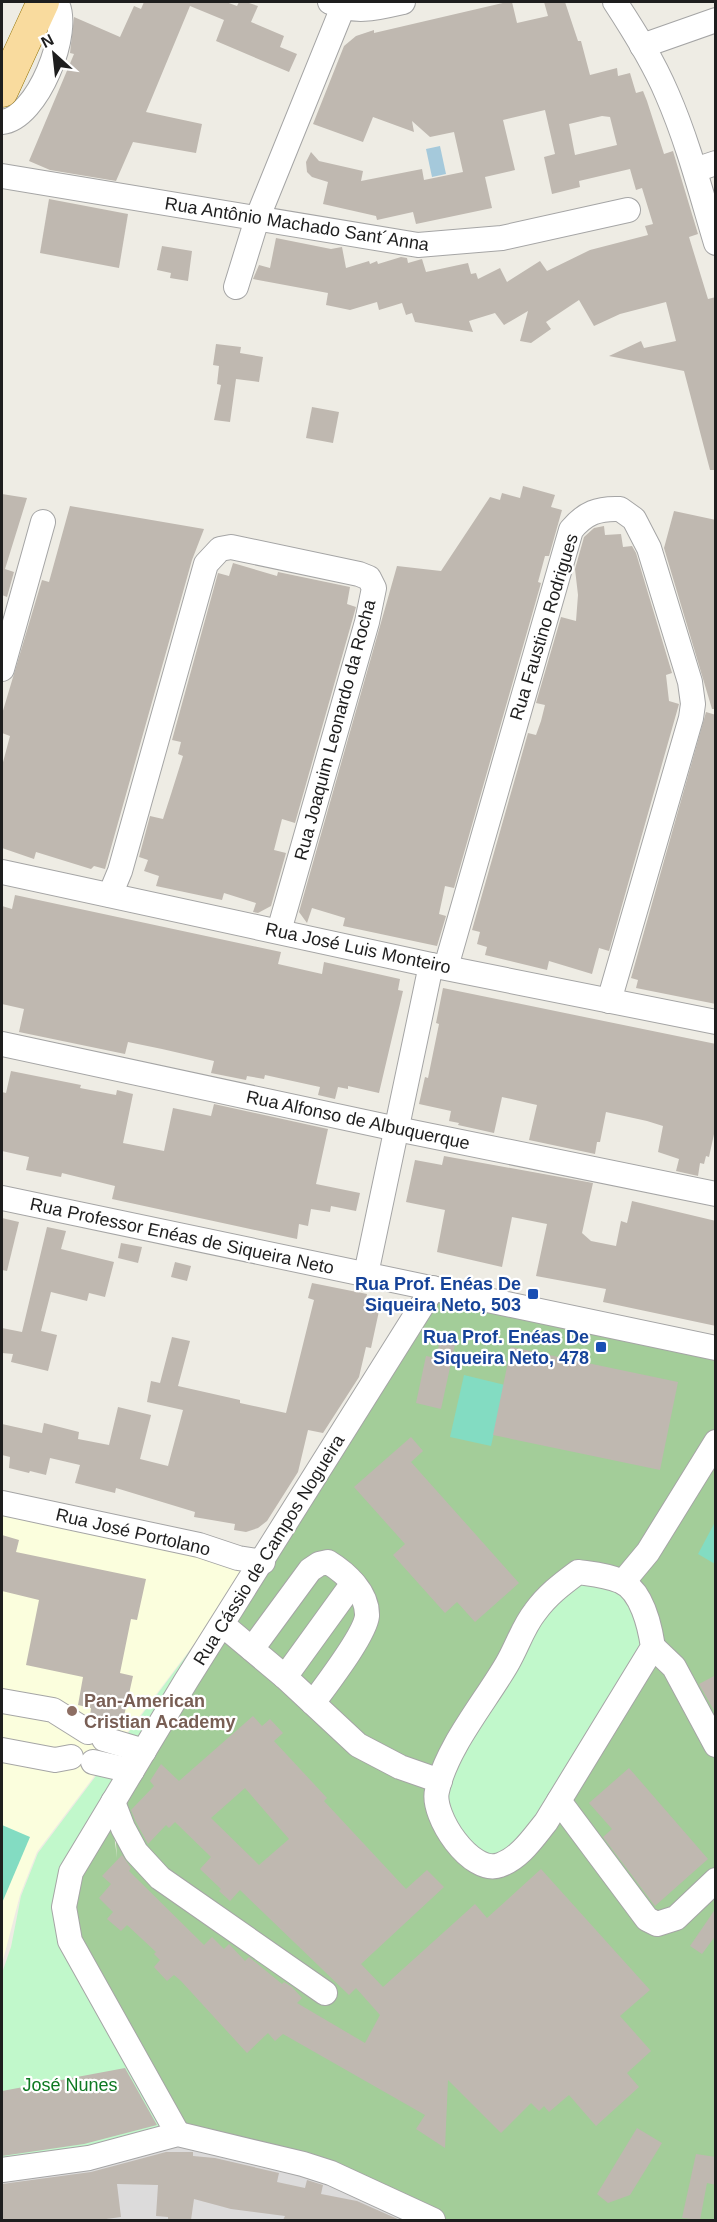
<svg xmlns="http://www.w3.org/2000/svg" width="717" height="2222" viewBox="0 0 717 2222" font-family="Arial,sans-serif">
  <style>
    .residential { fill: #dcdbdb }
    .education { fill: #fbfedd }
    .forest { fill: #a3cd99 }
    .park { fill: #c1f8cb }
    .pitch { fill: #83dcc2 }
    .water { fill: #a5c9db }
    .building { fill: #bfb8b0; fill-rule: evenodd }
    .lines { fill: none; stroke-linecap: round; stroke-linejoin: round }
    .minor-casing { stroke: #a5a5a5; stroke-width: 26 }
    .major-casing { stroke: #937204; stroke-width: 33 }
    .minor { stroke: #fff; stroke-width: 24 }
    .major { stroke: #f9db9e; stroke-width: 32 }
    .transit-dot { fill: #1a4fb4; stroke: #fff; stroke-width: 2 }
    .education-dot { fill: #8d6e63; stroke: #fff; stroke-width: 2 }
    .labels { text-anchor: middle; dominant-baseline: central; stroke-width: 4.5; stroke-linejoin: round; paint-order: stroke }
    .street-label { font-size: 18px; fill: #1e1e1e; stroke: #fff }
    .transit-label { font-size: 18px; font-weight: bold; fill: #164399; stroke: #fff; text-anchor: end }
    .education-label { font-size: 18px; font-weight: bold; fill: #785e54; stroke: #fff; text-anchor: start }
    .park-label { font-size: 18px; fill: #0e7922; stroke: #fff }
  </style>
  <rect width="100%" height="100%" fill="#eeece4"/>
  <path class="residential" d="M178,2136l109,27 136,57h-421v-48z"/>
  <path class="education" d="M2,1507l202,42 46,21 -213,282 -17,43 -18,69z"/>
  <path class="forest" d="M436,1297l279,52v871h-281l-245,-86 -117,-193 1,-67 38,-64 6,48 -4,-56z"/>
  <g class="park">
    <path d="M578,1572l45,10 30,65 -107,175 -48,44 -54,-44 5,-63 85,-146z"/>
    <path d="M216,1616l-154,291 111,223 -171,35v-192l9,-26 10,-51 17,-43z"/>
  </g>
  <g class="pitch">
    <path d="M464,1375l41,10 -14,61 -41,-9z"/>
    <path d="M715,1522l1,42h-1l-17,-10z"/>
    <path d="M2,1825l28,12 -28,66z"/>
  </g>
  <path class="water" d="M440,146l6,28 -14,3 -6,-28z"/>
  <g class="building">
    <path d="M144,2h82l11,4 2,-4h7l12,4 -7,16 33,14 -4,11 17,7 -8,18 -73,-31 8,-21 -34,-14 -44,106 56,12 -6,29 -63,-11 -17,39 -66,-11 -21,-9 45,-107 -4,-1 4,-36 46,20 14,-31 7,3z"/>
    <path d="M507,2h5l5,21 31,-7 -4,-14h21l13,39h3l9,34 27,-7 1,8 12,-3 6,20 7,-2 4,10 17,53 9,-3 25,83 -9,3 19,62 8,-2v173h-6l-26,-99 -75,-15 32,-15 3,7 32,-7 -10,-39 -46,12 -26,12 -15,-26 -33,22 5,7 -20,14 -11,-2 8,-30 -24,14 -9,-12 -26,8 4,11 -58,-10 -3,-9 -6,2 -4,-12 -23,7 -2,-8 -27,8 -24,-5 2,-12 -75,-14 6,-14 11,3 6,-30 55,11 11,-2 4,21 23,-7 1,3 7,-3 1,3 23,-7 6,1 1,5 14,-4 4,13 42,-9 3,11 5,-1 2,6 22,-11 7,14 33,-21 7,10 43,-21 58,-15 -3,-9 8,-2 -11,-36 -6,2 -6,-21 -51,12 1,6 -28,7 -8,-37 11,-3 -10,-44 -42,10 12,50 -30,7 7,31 -76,16 -3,-12 -36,8 -1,-4 -53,-12 5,-22 -16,-5 -5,-5 -1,-10 5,-10 8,9 44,10 -2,10 61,-12 2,11 39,-8 -9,-40 -24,5 -18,-16 2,11 -41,-15 -10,25 -50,-18 31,-78 12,-10 18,-6v3zM602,116l8,1 7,28 -42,10 -6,-31z"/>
    <path d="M49,199l79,15 -9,54 -79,-15z"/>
    <path d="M162,246l30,5 -4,30 -18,-3 1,-5 -14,-3z"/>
    <path d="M216,344l25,3 -1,6 23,4 -4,25 -23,-3 -6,43 -16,-2 7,-35 -4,-1 2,-18 -6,-1z"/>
    <path d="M312,407l27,5 -6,31 -27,-5z"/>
    <path d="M523,486l32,9 -4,12 11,3 -13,46h-4l-7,26 3,1 -87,305 -9,-2 -6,28 7,2 -9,30 -94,-20 2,-8 -33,-10 -5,15 -8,-11 98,-346 44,5 49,-74 10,3 2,-7 18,5z"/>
    <path d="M2,494l25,4 -22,71 9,3 -7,25 -5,-2z"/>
    <path d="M70,506l134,23 -12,31 -87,309 -11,-3 -3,3 -55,-17 -2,7 -32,-11v-82l8,-30 -8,-3v-19l40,-134 7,2z"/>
    <path d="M674,511l42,9v189h-4l-48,-161z"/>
    <path d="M604,526l1,9 16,-1 2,13 9,-1 4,7 36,120 -6,2 3,26 10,3 -70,247 -10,-3 -7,26 -43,-13 -2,9 -62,-15 2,-8 -10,-3 3,-12 -8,-2 56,-197 8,2 5,-14 4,-16 -9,-2 25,-86 15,4 2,-26 -3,-26 9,-32 10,-9z"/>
    <path d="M233,563l44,13 1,-4 72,15 -3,17 9,3 -61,216 -13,-4 -8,31 12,3 -15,53 -13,7 -5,-1 3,-9 -32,-10 -2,7 -66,-14 3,-10 -15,-5 4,-11 -9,-3 11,-41 13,3 9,-28 11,-35 -5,-2 3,-12 -9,-2 46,-167 11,3z"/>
    <path d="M706,712l10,3v289l-80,-16 2,-8 -7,-2z"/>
    <path d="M15,895l266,57 -3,12 44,10 2,-12 76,17 -2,11 5,1 -24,102 -31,-7v3l-10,-2 -3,12 -17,-4 2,-8 -55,-12 -1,4 -17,-3 -1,4 -35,-7 3,-12 -52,-12 -34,-7 -3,12 -106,-22 5,-23 -22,-5v-98l10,3z"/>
    <path d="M443,988l273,56v81l-7,32 -3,-1 -2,8 -4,-1 -2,13 -22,-5 3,-12 -21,-7 5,-26 -16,-5 -41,-9 -6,30h-3l-2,12 -66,-14 8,-35 -35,-8 -8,36 -36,-8 1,-2 -10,-2 2,-10 -32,-7 6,-27 3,1 11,-54 -3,-1z"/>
    <path d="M11,1071l70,14 -1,3 36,7 1,-5 16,4 -10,49 41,8 9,-43 38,8 3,-12 114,25 -12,55 44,9 -4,18 -25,-5 -1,6 -19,-3 -3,17 -9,-2 -2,15 -185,-40 3,-13 -53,-13 -1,4 -35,-7 3,-13 -27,-6v-59l4,1z"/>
    <path d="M444,1156l149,27 -11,50 9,8 25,5 5,-25 6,2 5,-22 84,20v105l-113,-24 3,-13 -70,-13 11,-52 -35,-7 -10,50 -65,-15 8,-42 -39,-8 9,-42 27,5z"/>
    <path d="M2,1218l17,4 -12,49 -5,-1z"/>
    <path d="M47,1227l19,4 -5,18 53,13 -9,35 -16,-4 -2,8 -36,-9 -10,39 16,4 -9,36 -37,-9 2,-8 -11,-1v-25l20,4z"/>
    <path d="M121,1243l21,4 -4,16 -20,-5z"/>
    <path d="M175,1262l16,4 -4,15 -16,-4z"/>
    <path d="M312,1283l55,11 -3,14 15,3 -8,37 -5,-1 -7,30 -36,56 -15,-3 -10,42 -31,49 -9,7 -12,4 -12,-2 1,-6 -41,-7 1,-5 -79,-24 -1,5 -40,-10 5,-18 -30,-7 -4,17 -16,-4 -1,2 -20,-5 1,-11 -8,-2v-31l40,9 2,-10 35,9 -1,7 31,6 9,-38 33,8 -11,44 28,7 15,-56 -36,-8 4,-21 9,2 12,-46 18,4 -12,45 62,14v3l46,10 28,-113 -6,-2z"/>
    <path d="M442,1331l15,4 -16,74 -25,-6 10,-47 10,2z"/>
    <path d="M511,1347l167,35 -18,88 -167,-35z"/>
    <path d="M411,1437l12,14 -12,11 108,121 -44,39 -18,-20 -12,11 -52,-58 12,-11 -51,-57z"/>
    <path d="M2,1535l17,5 -3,12 130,27 -9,41 -6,-1 -11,54 13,3 -11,49 -11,-2 -1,3 -10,-1 -10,-9 1,-8 -13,-3 5,-28 -57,-12 13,-65 -37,-9z"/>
    <path d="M716,1675v39l-17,-30z"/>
    <path d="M253,1716l9,10 8,-7 13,14 -9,8 53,57 -3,3 82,88 21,-19 17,17 -83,77 22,23 92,-83 12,14 54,-49 109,121 -30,26 31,35 -24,22 12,14 -43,39 -27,-31 -20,17 -5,-6 -5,5 -8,-8 -30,30 -53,-53 -3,68 -29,-19 9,-14 -142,-81 -8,7 -7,-8 -21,20 -66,-72 -7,-6 -7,6 -13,-14 6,-7 -6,-6 2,-2 -29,-27 -6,6 -14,-12 6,-7 -14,-14 12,-14 -9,-8 20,-21 9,13 -2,3 75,74 8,-8 12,12 5,-5 16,17 4,-4 33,27 2,-2 8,5 10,11 -5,5 68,40 15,-28 -24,-27 -7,7 -109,-105 -10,11 -11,-10 2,-2 -21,-20 11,-12 -36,-35 -6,6 -3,-3 -18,19 -12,-22 -5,-12 23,-24 -4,-5 11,-17 18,17zM245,1788l44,51 -30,26 -48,-47z"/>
    <path d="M629,1768l79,91 -53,47 -52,-69 9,-8 -23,-26z"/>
    <path d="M716,1908v27l-14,19 -12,-8z"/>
    <path d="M125,2068l32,57 -73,19 -82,12v-65z"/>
    <path d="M637,2128l25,15 -32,52 -22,8 -11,-9z"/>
    <path d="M166,2152h27v4l22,2 64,15 -2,9 28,6 2,-8 16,5 -2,9 36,7 43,19h-117l2,-4 -54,-7 -37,-10 -3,21h-23v-3l-12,-1 2,-31 -41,-1 4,33 -22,3h-97v-36l89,-12z"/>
    <path d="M696,2154l20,3v28l-9,-2 -7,37 -18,-2z"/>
  </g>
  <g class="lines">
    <g class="minor-casing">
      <g id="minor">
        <path d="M330,2c25,12 47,6 73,0"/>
        <path d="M615,2c19,29 38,59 52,92 21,48 34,99 49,149"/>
        <path d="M642,46l74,-26"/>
        <path d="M2,122c35,-3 71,-92 54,-120"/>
        <path d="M695,170l21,-7"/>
        <path d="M2,176l416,69 84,-7 126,-28"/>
        <path d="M236,287l21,-68 88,-217"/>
        <path d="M2,669l41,-147"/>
        <path d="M2,872l429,93 285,57"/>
        <path d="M110,895l10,-24 86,-307 14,-15 11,-2 128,27 10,4 5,10 -7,34 -88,309"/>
        <path d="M446,967l125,-437c14,-17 27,-22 49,-21l14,10 15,29 41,134 3,22 -2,14 -82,283"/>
        <path d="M2,1044l395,85 319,65"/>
        <path d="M2,1198l714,150"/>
        <path d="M366,1274l65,-309"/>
        <path d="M2,1503l197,42 39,13 25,4"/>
        <path d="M578,1572c14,2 29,3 42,9 22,9 30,46 33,66l-107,175c-13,16 -26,36 -46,43 -29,11 -69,-50 -63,-74 9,-43 48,-89 70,-127 10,-17 16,-37 28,-52 12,-17 27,-28 43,-40z"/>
        <path d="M623,1582l25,-30 68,-110"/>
        <path d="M223,1625l62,52 73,68 42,22 40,14"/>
        <path d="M653,1647l21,20 42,78"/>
        <path d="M252,1649l58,-79 9,-6 9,-2c18,11 40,31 39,54 -2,19 -41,69 -54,87"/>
        <path d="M285,1677l68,-94"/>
        <path d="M2,1701l51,9 35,22"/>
        <path d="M104,1739l40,12"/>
        <path d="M2,1750l53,10 16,-3"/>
        <path d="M93,1762l39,9"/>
        <path d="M559,1801l88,118 10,5 19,-6 40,-38"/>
        <path d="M113,1802l10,26 13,24 24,26 165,115"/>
        <path d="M178,2134l-108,-193 -6,-34 7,-35 115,-191 247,-393"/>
        <path d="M2,2170l87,-12 89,-24 125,30 28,9 102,47"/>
      </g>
    </g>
    <g class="major-casing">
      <path id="major" d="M2,91l41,-89"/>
    </g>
    <use href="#minor" class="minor"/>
    <use href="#major" class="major"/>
  </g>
  <g class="transit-dot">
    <rect x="527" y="1288" width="12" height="12" rx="3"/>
    <rect x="595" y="1341" width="12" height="12" rx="3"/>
  </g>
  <circle class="education-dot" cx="72" cy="1711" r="6"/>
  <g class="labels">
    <g class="street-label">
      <text transform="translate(297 224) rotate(9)">Rua Antônio Machado Sant´Anna</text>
      <text transform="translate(544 627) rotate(-73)">Rua Faustino Rodrigues</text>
      <text transform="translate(335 730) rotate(-75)">Rua Joaquim Leonardo da Rocha</text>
      <text transform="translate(358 948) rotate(12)">Rua José Luis Monteiro</text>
      <text transform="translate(358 1120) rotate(12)">Rua Alfonso de Albuquerque</text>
      <text transform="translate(182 1236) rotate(12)">Rua Professor Enéas de Siqueira Neto</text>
      <text transform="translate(133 1532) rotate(13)">Rua José Portolano</text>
      <text transform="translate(269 1550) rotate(-58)">Rua Cássio de Campos Nogueira</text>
    </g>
    <g class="transit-label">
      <text x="521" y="1284">Rua Prof. Enéas De<tspan x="521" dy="21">Siqueira Neto, 503</tspan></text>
      <text x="589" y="1337">Rua Prof. Enéas De<tspan x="589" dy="21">Siqueira Neto, 478</tspan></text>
    </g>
    <g class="education-label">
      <text x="84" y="1701">Pan-American<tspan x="84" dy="21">Cristian Academy</tspan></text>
    </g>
    <g class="park-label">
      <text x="70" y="2085">José Nunes</text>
    </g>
  </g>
  <rect width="717" height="2222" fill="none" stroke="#1e1e1e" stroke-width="6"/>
  <g transform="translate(54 54) rotate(333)" stroke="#ffffff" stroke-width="4.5" paint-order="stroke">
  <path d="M0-4.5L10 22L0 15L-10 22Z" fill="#1e1e1e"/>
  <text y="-9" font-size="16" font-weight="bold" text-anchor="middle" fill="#1e1e1e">N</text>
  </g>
</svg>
